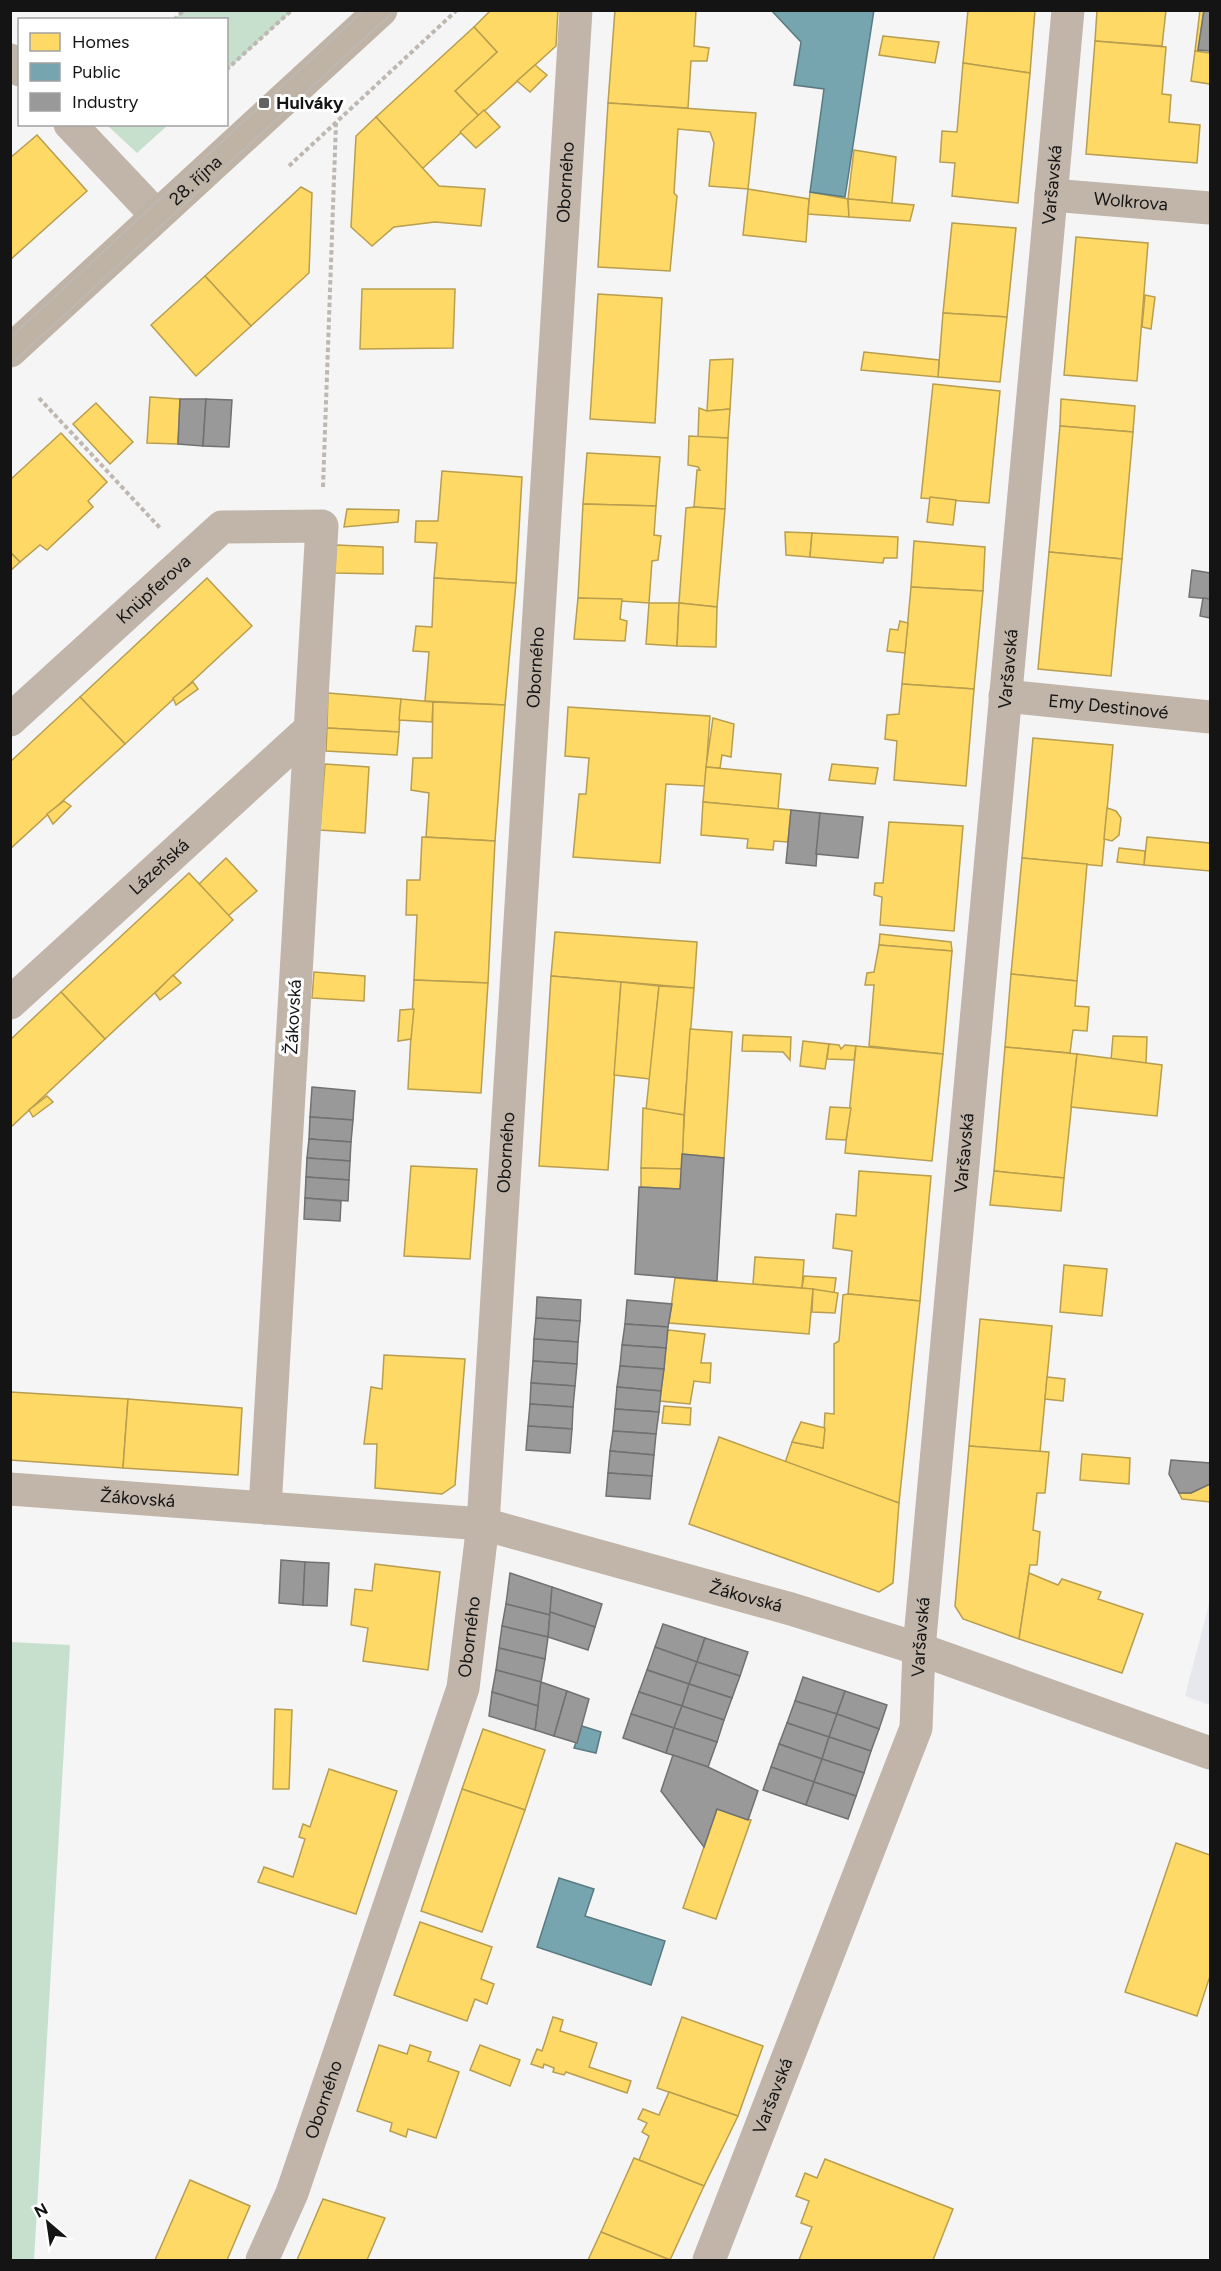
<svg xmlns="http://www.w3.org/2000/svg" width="1221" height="2271" viewBox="0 0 1221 2271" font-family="Figtree,sans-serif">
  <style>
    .built { fill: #e7e8ee }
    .green { fill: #c7e0cd }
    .homes { fill: #ffd966; stroke: #b89e4e; stroke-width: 1.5 }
    .public { fill: #76a5af; stroke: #597a81; stroke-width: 1.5 }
    .industry { fill: #999; stroke: #717171; stroke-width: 1.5 }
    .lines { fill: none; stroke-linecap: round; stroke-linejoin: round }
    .path { stroke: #beb8b1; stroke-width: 4; stroke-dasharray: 4.5 3; stroke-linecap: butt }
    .street { stroke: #c1b4a8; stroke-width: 33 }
    .secondary { stroke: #bfb3a5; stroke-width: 33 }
    .tram { stroke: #beb9b4; stroke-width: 1.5 }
    .poi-dot { fill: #636364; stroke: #fff; stroke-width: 2 }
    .labels { text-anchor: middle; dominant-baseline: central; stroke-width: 6; stroke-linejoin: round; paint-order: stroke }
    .poi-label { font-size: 18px; font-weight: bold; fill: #141415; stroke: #fff; text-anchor: start }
    .street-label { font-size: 18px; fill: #141415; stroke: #fff }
  </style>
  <rect width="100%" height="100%" fill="#f5f5f6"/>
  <path class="built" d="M1210,1600v105l-25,-9z"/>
  <g class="green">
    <path d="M184,10h108v1l-65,59 -1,-50 -52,-1z"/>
    <path d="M107,125h61l-31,28z"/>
    <path d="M10,1642l60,3 -36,615h-24z"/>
  </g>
  <g class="homes">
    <path d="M491,10h67l-2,36 -77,70 -24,-25 42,-39 -23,-25z"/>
    <path d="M615,10h81l-2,36 15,2 -2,13h-16l-3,47 -80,-5z"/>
    <path d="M968,10h67l-5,63 -67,-10z"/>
    <path d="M1097,10h69l-4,36 -67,-5z"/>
    <path d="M1200,10h4l-6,40 2,2 -5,-1z"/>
    <path d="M474,27l23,25 -42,39 24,25 -57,53 -46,-52z"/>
    <path d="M883,36l56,6 -4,21 -56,-8z"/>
    <path d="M1095,41l71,6 -4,47 9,1 -2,27 31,3 -3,38 -111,-9z"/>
    <path d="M1195,51l15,2v31l-19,-3z"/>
    <path d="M963,63l67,10 -12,130 -66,-7 3,-33 -15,-1 2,-31 15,1z"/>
    <path d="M535,65l12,10 -17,17 -13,-11z"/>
    <path d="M608,103l148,10 -8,76 -39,-3 5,-43 -4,-11 -32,-3 -4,64 3,3 -7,75 -72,-4z"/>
    <path d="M484,110l16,17 -24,21 -16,-16z"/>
    <path d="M376,117l63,69 46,3 -4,37 -46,-4 -41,5 -22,19 -21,-19 5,-91z"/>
    <path d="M37,135l50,56 -77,69v-102z"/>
    <path d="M854,150l42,7 -4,46 -44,-4z"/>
    <path d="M301,187l11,6 -3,80 -58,53 -46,-50z"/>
    <path d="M748,189l61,10 -3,43 -63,-7z"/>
    <path d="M810,192l38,7 1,18 -41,-3z"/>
    <path d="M848,199l66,6 -4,16 -61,-4z"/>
    <path d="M952,223l64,5 -9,89 -64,-4z"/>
    <path d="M1076,237l72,6 -11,138 -73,-6z"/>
    <path d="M205,276l46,50 -55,50 -45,-51z"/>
    <path d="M362,289h93l-2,59 -93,1z"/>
    <path d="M598,294l64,4 -7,125 -65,-4z"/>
    <path d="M1145,295l10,2 -4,32 -9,-2z"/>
    <path d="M943,313l64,4 -7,65 -62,-5z"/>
    <path d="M864,352l75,8 -1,17 -77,-7z"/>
    <path d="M733,359l-3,50 -23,2 3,-51z"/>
    <path d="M933,384l67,7 -11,112 -68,-5z"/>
    <path d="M150,397l30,2 -2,45 -31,-1z"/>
    <path d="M1061,399l74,7 -2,26 -73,-6z"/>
    <path d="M96,403l37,39 -23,22 -37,-40z"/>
    <path d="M699,408l8,3 23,-2 -2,29h-30z"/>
    <path d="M1060,426l73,6 -11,127 -73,-7z"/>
    <path d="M61,433l46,49 -19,19 5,6 -46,43 -7,-5 -20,17 -10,-10v-72z"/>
    <path d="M689,436l39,2 -3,71 -31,-2 3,-37h3l-2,-3 -10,-2z"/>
    <path d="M587,453l73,4 -4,49 -73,-2z"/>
    <path d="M442,471l80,6 -6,106 -82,-5 3,-35 -22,-1 1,-21h22z"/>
    <path d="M930,497l26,3 -3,25 -26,-3z"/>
    <path d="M583,504l73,2 -2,29 7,1 -3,24 -6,1 -3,42 -71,-5z"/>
    <path d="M694,507l31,2 -8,98 -38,-4 7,-95z"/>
    <path d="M347,509l52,1 -1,12 -54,5z"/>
    <path d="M785,532l27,1 -2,24 -24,-2z"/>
    <path d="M812,533l86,4 -1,21h-13l-1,5 -73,-6z"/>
    <path d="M914,541l71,6 -2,44 -72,-4z"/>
    <path d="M336,545l47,2v27l-48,-1z"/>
    <path d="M10,552l10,10 -10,9z"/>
    <path d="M1049,552l73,7 -11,117 -73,-7z"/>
    <path d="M207,578l45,48 -127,118 -45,-47z"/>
    <path d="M434,578l82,5 -11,122 -80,-4 4,-49 -16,-1 3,-25 16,1z"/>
    <path d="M911,587l72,4 -9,98 -72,-5z"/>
    <path d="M578,598l44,1 -2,20 7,2 -2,20 -51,-2z"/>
    <path d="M649,603h30l-2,43 -31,-2z"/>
    <path d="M679,603l38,4 -1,40 -39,-1z"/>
    <path d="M900,621l8,2 -3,30 -18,-2 3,-22 8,1z"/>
    <path d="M193,682l5,7 -22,16 -3,-7z"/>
    <path d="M902,684l72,5 -8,97 -72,-6 3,-39 -12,-2 2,-24 12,-1z"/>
    <path d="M328,693l73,6 -2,33 -72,-4z"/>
    <path d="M80,697l45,47 -115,105v-87z"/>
    <path d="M401,699l32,3 -1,20 -33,-2z"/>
    <path d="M433,702l72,3 -10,136 -69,-4 3,-44 -18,-3 2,-32h19z"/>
    <path d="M568,707l142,9 -5,70 -39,-2 -6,79 -87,-6 6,-63h7l3,-36 -24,-2z"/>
    <path d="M713,718l21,6 -3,33 -9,-2 -2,13 -14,-1z"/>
    <path d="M327,728l72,4 -2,23 -71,-4z"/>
    <path d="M1033,738l80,7 -11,121 -80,-8z"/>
    <path d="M325,764l44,3 -4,66 -45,-3z"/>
    <path d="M832,764l46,4 -3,16 -46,-4z"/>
    <path d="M706,767l75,7 -3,35 -75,-7z"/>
    <path d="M64,801l7,5 -18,18 -6,-10z"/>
    <path d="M703,802l88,8 -3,32 -14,-1 -1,9 -26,-2 1,-9 -47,-4z"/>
    <path d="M1107,808l9,3 5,7 -2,17 -7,6 -8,-2z"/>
    <path d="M889,822l74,4 -9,105 -74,-6 2,-28 -8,-2 1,-12h8z"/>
    <path d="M422,837l73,4 -7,142 -74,-3 3,-65h-11l1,-35h13z"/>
    <path d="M1147,837l63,6v28l-66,-6z"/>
    <path d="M1119,848l26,3 -1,14 -27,-3z"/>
    <path d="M226,858l31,33 -29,25 -29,-32z"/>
    <path d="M1022,858l65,6 -10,117 -66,-7z"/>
    <path d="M189,873l44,47 -128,119 -44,-47z"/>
    <path d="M555,932l142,10 -3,46 -143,-12z"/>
    <path d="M880,934l71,8 1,9 -73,-6z"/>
    <path d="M879,945l73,6 -9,103 -74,-8 5,-61h-9l2,-12 7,-1z"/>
    <path d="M314,972l51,4 -1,25 -52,-3z"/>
    <path d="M1011,974l66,7 -2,25 14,1 -2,24 -14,-1 -3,23 -65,-6z"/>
    <path d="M173,975l8,8 -21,17 -5,-7z"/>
    <path d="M551,976l70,6 -13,188 -69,-4z"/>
    <path d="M414,980l74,3 -7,110 -73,-4z"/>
    <path d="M621,982l38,4 -9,93 -36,-4z"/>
    <path d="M659,986l35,2 -10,127 -38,-5z"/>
    <path d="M61,992l44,47 -95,89v-88z"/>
    <path d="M414,1009l-3,30 -13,2 2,-31z"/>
    <path d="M690,1029l42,3 -8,126 -42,-4z"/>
    <path d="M743,1035l48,2 -1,23 -7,-8 -41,-1z"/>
    <path d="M1113,1036l34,1 -1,26 -35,-3z"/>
    <path d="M803,1041l26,3 -4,25 -25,-3z"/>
    <path d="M829,1044l10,1 2,4 4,-4 11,1 -2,14 -27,-1z"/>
    <path d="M856,1046l87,8 -11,107 -87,-8z"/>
    <path d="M1005,1047l72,7 -13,124 -70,-7z"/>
    <path d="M1077,1054l85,11 -5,51 -86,-9z"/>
    <path d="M47,1096l6,6 -20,15 -4,-7z"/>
    <path d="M830,1107l21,1 -5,32 -20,-1z"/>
    <path d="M643,1108l41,7 -2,54 -41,-1z"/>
    <path d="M411,1166l66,3 -7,90 -66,-3z"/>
    <path d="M641,1168l41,1 -2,20 -39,-2z"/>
    <path d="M859,1171l72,5 -11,125 -72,-7 4,-43 -19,-3 3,-34 20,2z"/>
    <path d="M994,1171l70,7 -3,33 -71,-6z"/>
    <path d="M755,1257l49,3 -2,28 -49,-4z"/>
    <path d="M1064,1265l43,4 -5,47 -42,-4z"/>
    <path d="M804,1276l32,2 -2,15 -32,-5z"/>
    <path d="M675,1278l138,11 -4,45 -140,-11z"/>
    <path d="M813,1289l25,4 -3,20 -23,-1z"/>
    <path d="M848,1294l72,7 -21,202 -114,-40 7,-21 31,6 2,-35 9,1v-70l5,-3 4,-46z"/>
    <path d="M980,1319l72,7 -12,126 -71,-6z"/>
    <path d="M668,1330l37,4 -4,29h10l-1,20 -16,-2 -4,23 -30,-3z"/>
    <path d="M384,1355l81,4 -10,126 -13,9 -67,-6 2,-44h-13l7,-57 11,2z"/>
    <path d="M1047,1377l18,2 -2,22 -18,-2z"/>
    <path d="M10,1392l118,7 -5,69 -113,-8z"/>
    <path d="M128,1399l114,9 -4,67 -115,-7z"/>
    <path d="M664,1406l27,2 -1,17 -28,-2z"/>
    <path d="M801,1422l24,6 -2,20 -31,-6z"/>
    <path d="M719,1437l180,66 -6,80 -14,9 -190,-68z"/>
    <path d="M969,1446l80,6 -4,41h-8l-4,37 7,2 -3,33h-7l-11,74 -56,-20 -8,-13z"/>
    <path d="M1082,1454l48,4 -1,26 -49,-4z"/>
    <path d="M1210,1484v18l-28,-3 -3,-6h12z"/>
    <path d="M375,1564l65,8 -12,98 -65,-9 5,-33 -17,-3 4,-36 17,2z"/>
    <path d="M1029,1573l29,12 4,-6 39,13 -3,7 45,15 -21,59 -103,-34z"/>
    <path d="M275,1709l17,1 -3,79h-16z"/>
    <path d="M483,1729l62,21 -20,60 -63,-21z"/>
    <path d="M329,1769l68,22 -41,123 -98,-32 6,-15 29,10 12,-38 -6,-2 4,-13 7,3z"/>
    <path d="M462,1789l63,21 -43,122 -61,-21z"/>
    <path d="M717,1809l34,11 -35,99 -33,-11z"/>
    <path d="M1176,1843l34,12v121l-13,40 -72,-24z"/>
    <path d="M420,1922l72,25 -11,32 13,5 -7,20 -12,-5 -8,22 -73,-26z"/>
    <path d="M553,2017l10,3 -3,11 37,12 -8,24 42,14 -4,12 -61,-21 -2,3 -11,-3 1,-4 -10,-4 -1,4 -12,-4 6,-15 5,2z"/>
    <path d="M682,2017l81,29 -25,70 -81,-28z"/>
    <path d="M379,2045l28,9 3,-9 21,7 -3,9 31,11 -23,66 -28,-9 -2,8 -16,-6 2,-8 -35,-12z"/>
    <path d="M480,2045l40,15 -10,26 -40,-16z"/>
    <path d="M669,2092l69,24 -34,70 -65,-26 10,-24 -7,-4 5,-9 -9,-4 5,-10 16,6z"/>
    <path d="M634,2158l70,28 -34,74 -69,-28z"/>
    <path d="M825,2159l128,50 -20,51h-134l13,-33 -11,-4 8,-22 -13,-5 9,-23 12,5z"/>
    <path d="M190,2180l60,26 -23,54h-72z"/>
    <path d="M323,2199l62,19 -18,42h-70z"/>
    <path d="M601,2232l69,28h-82z"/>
  </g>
  <g class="public">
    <path d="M771,10h103l-29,187 -35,-5 14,-103 -30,-4 7,-43z"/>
    <path d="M582,1726l19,6 -5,21 -22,-5z"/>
    <path d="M559,1878l35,11 -9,27 80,25 -14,44 -114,-38z"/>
  </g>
  <g class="industry">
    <path d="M1204,10h6v41l-12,-1z"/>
    <path d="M180,399h26l-3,47 -25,-2z"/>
    <path d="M206,399l26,1 -3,47 -26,-1z"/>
    <path d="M1192,570l18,3v26l-21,-2z"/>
    <path d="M1203,598l7,1v19l-10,-2z"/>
    <path d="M791,810l29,3 -4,53 -30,-3z"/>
    <path d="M820,813l43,4 -5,41 -42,-4z"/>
    <path d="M312,1087l43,4 -2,29 -43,-3z"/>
    <path d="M310,1117l43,3 -2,22 -42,-3z"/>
    <path d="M309,1139l42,3 -1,19 -43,-3z"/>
    <path d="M682,1154l42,4 -7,123 -82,-7 4,-87 41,2z"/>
    <path d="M307,1158l43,3 -1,19 -43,-3z"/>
    <path d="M306,1177l43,3 -1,21 -43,-3z"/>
    <path d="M305,1198l36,3 -1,20 -36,-2z"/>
    <path d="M537,1297l44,3 -1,21 -44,-3z"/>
    <path d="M627,1300l45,4 -4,23 -43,-3z"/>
    <path d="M536,1318l44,3 -2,21 -44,-3z"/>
    <path d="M625,1324l43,3 -2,21 -44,-3z"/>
    <path d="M534,1339l44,3 -1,22 -44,-3z"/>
    <path d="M622,1345l44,3 -2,21 -44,-3z"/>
    <path d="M533,1361l44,3 -2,22 -44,-3z"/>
    <path d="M620,1366l44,3 -3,22 -44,-4z"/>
    <path d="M531,1383l44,3 -2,21 -43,-3z"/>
    <path d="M617,1387l44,4 -2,21 -44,-3z"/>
    <path d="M530,1404l43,3 -1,22 -44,-3z"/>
    <path d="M615,1409l44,3 -3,22 -43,-3z"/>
    <path d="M528,1426l44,3 -2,24 -44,-3z"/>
    <path d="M613,1431l43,3 -2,21 -44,-4z"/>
    <path d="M610,1451l44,4 -2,21 -44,-3z"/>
    <path d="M1171,1460l39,3v21l-19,9h-12l-10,-19z"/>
    <path d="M608,1473l44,3 -2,23 -44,-3z"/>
    <path d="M281,1560l24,2 -2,43 -24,-2z"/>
    <path d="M305,1562l24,1 -2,43 -24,-1z"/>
    <path d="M510,1573l42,14 -2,28 -44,-11z"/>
    <path d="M552,1587l50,17 -7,23 -45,-15z"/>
    <path d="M506,1604l44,11 -2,22 -46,-11z"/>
    <path d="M550,1612l45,15 -7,23 -40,-13z"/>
    <path d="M663,1624l42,14 -8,24 -42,-15z"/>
    <path d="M502,1626l46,11 -3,22 -46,-11z"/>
    <path d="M705,1638l43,14 -8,24 -43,-14z"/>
    <path d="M655,1647l42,15 -8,22 -42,-14z"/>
    <path d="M499,1648l46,11 -4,23 -45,-12z"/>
    <path d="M697,1662l43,14 -8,22 -43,-14z"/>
    <path d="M496,1670l45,12 -3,24 -46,-14z"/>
    <path d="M647,1670l42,14 -7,22 -43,-14z"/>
    <path d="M803,1677l42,14 -8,23 -42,-13z"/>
    <path d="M541,1682l26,9 -13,45 -19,-6z"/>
    <path d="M689,1684l43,14 -8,22 -42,-14z"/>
    <path d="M567,1691l22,8 -12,44 -23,-7z"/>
    <path d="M845,1691l42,14 -8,24 -42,-15z"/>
    <path d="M492,1692l46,14 -3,24 -46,-14z"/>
    <path d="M639,1692l43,14 -8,22 -43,-14z"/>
    <path d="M795,1701l42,13 -8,23 -42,-14z"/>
    <path d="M682,1706l42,14 -7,22 -43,-14z"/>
    <path d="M631,1714l43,14 -8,25 -43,-15z"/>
    <path d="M837,1714l42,15 -8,22 -42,-14z"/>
    <path d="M787,1723l42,14 -7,22 -43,-15z"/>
    <path d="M674,1728l43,14 -9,25 -42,-14z"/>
    <path d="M829,1737l42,14 -7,22 -42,-14z"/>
    <path d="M779,1744l43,15 -8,23 -43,-15z"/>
    <path d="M673,1755l35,12 50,24 -10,29 -31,-11 -13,38 -43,-56z"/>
    <path d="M822,1759l42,14 -8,23 -42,-14z"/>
    <path d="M771,1767l43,15 -8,23 -43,-15z"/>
    <path d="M814,1782l42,14 -8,23 -42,-14z"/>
  </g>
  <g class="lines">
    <g class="path">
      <path d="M174,20l10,-10"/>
      <path d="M226,70l66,-60"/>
      <path d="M289,166l168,-156"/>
      <path d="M39,398l122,131"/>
      <path d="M323,487l13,-364"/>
    </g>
    <g class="street">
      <path d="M10,60l10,10"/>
      <path d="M70,124l86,91"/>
      <path id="s1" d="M1051,195l159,13"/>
      <path id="s2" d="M1005,696l205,21"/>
      <path id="s3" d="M10,720l212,-193 100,-1 -57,982"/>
      <path id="s4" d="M10,1003l300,-274"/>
      <path id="s5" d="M10,1489l473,35 308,85 128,40 291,104"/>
      <path id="s6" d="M262,2260l30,-67 171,-505 20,-164 93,-1514"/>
      <path id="s7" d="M709,2260l207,-532 3,-79 149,-1639"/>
    </g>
    <path class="secondary" id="s8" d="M10,351l371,-341"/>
    <g class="tram">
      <path d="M10,338l354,-328"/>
      <path d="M10,365l385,-355"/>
    </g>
  </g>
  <rect class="poi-dot" x="258" y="97" width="12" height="12" rx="3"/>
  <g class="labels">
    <g class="poi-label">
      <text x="276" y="103">Hulváky</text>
    </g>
    <g class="street-label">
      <text stroke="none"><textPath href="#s8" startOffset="252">28. října</textPath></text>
      <text stroke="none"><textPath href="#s6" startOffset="2116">Oborného</textPath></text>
      <text stroke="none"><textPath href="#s7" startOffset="2120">Varšavská</textPath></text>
      <text stroke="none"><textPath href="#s1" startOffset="80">Wolkrova</textPath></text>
      <text stroke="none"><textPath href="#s3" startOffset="194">Knüpferova</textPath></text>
      <text stroke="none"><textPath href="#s6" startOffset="1630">Oborného</textPath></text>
      <text stroke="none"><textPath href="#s7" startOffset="1634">Varšavská</textPath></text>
      <text stroke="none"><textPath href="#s2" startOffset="104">Emy Destinové</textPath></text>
      <text stroke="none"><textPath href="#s4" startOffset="202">Lázeňská</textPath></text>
      <text transform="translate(293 1017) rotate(-87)">Žákovská</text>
      <text stroke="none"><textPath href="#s6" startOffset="1144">Oborného</textPath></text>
      <text stroke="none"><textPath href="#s7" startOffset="1148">Varšavská</textPath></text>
      <text stroke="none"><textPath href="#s5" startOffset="128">Žákovská</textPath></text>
      <text stroke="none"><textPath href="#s5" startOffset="747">Žákovská</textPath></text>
      <text stroke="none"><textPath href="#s6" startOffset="658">Oborného</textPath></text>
      <text stroke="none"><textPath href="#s7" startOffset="662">Varšavská</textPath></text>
      <text stroke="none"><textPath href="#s7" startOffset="176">Varšavská</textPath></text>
      <text stroke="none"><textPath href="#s6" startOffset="172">Oborného</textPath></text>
    </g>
  </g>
  <rect width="1221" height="2271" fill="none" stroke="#141415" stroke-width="24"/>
  <rect x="18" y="18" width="210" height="108" fill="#ffffff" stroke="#a1a1a1" stroke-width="1.5"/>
  <rect x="30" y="33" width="30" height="18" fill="#ffd966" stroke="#a1a1a1" stroke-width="1.5"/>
  <text x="72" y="48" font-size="18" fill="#141415">Homes</text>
  <rect x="30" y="63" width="30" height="18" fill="#76a5af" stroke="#a1a1a1" stroke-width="1.5"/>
  <text x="72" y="78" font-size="18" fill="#141415">Public</text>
  <rect x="30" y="93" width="30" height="18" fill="#999999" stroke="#a1a1a1" stroke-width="1.5"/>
  <text x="72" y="108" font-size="18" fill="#141415">Industry</text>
  <g transform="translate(48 2223) rotate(331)" stroke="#ffffff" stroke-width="4.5" paint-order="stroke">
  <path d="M0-4.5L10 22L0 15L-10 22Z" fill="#141415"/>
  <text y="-9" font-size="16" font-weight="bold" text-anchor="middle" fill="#141415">N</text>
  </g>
</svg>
